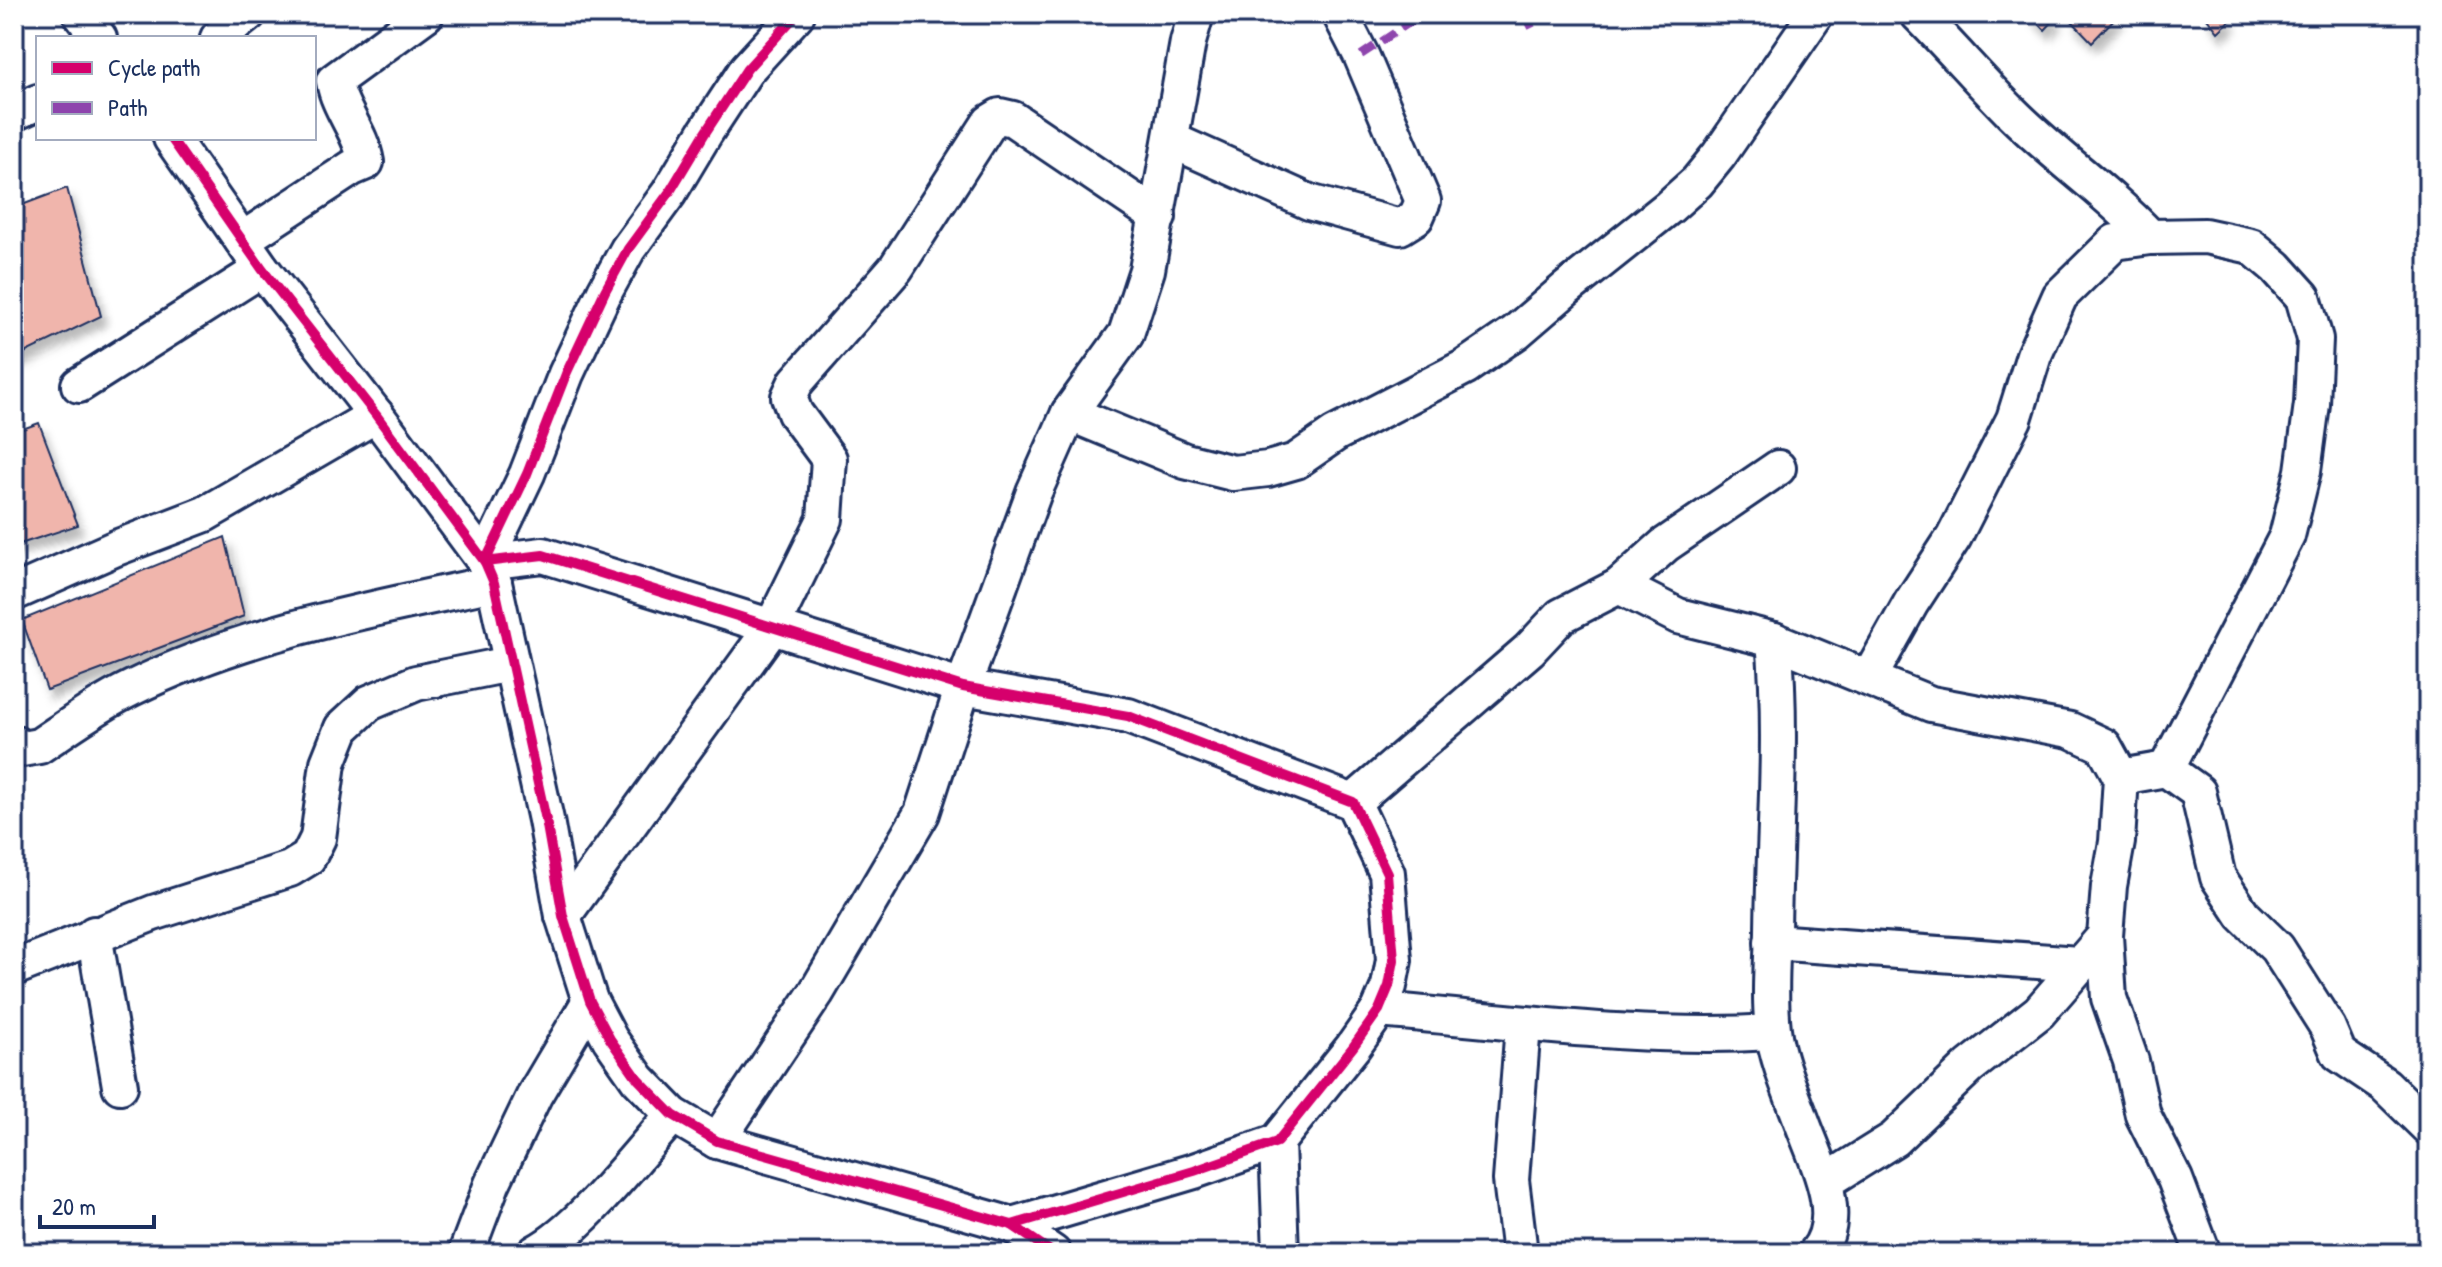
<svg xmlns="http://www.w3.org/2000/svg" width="2442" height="1267" viewBox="0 0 2442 1267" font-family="'Patrick Hand',sans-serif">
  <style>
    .building { fill: #f0b5ac; stroke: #1b2f5e; stroke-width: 2; filter: url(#shadow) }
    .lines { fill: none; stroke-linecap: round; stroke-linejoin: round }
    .street-casing { stroke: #1b2f5e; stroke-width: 40 }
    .street { stroke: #fff; stroke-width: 34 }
    .quiet { stroke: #8e44ad; stroke-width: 8; stroke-dasharray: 16 8; stroke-linecap: butt }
    .cycleway-casing { stroke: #fff; stroke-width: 15 }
    .cycleway { stroke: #d6006c; stroke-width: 10 }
  </style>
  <defs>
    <filter id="shadow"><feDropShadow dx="5" dy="9" stdDeviation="4" flood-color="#0004"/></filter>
  </defs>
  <rect width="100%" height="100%" fill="#fff"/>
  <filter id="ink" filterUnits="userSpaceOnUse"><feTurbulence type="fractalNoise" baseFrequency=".0125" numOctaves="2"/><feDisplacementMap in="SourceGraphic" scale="16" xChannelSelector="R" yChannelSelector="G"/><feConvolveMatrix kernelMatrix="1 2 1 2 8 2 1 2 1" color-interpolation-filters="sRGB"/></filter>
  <g filter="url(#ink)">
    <g class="building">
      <path d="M2029,14h22l5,4 -11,12z"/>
      <path d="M2075,14h44l-27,28 -22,-23z"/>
      <path d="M2204,14h20l6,7 -12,11z"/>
      <path d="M67,188l34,128 -87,42v-150z"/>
      <path d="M39,423l39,102 -64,21v-114z"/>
      <path d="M225,537l19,79 -197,74 -25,-70z"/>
    </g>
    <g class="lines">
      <g class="street-casing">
        <g id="street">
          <path d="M81,14l18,24"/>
          <path d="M797,14l-50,55 -42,64 -36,60 -41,56 -23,42 -39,83 -39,100 -42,88 58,-7 420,132 165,29 225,86 34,71 7,87 -5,26 -10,24 -26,37 -76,95 -83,29 -182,54"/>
          <path d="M1918,14c32,32 62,67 94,99 44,44 96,79 138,124"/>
          <path d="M218,38l30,-24"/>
          <path d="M14,113l24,-11"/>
          <path d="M171,138l91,131 114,146 109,147 9,21 52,237 17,96 27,85 20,38 28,40 35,36 44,26 295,84 41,28"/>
          <path d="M1171,140l138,62 91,25 16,-10 7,-16 -62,-146 -21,-41"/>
          <path d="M242,240l110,-72 14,-6c-5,-30 -27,-52 -32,-81l92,-67"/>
          <path d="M79,385l183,-116"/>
          <path d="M1069,413l116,48 48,12 35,-4 28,-8 39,-27 130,-67 51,-35 50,-43 103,-82 28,-25 22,-27 97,-141"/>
          <path d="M1619,586l59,30 96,24 157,64 139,26 34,16 17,31 -4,65 -8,44 -4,50 -66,76 -69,54 -76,73 -69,43"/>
          <path d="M14,593l102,-45 89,-34 171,-99"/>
          <path d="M1774,640c9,96 0,195 -1,292 -1,32 -4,65 0,97 4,32 20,68 31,98 14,37 42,91 12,126"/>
          <path d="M1869,678l42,-75 43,-66 60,-118 20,-64 26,-59 55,-54 35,-5 55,-1 46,10 25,21 27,30 12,42 -3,65 -9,67 -16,65 -121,233 -45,8"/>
          <path d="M14,743l8,6 17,-3c30,-20 60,-42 93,-58 114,-56 239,-79 362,-105"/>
          <path d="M2166,769l32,23 20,85 25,38 34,33 51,80 11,26 46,31 43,42"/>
          <path d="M1353,802l176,-152 32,-34 58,-30 46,-41 113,-77"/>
          <path d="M563,916l208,-287 54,-110 4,-60 -34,-46 -6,-16 7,-15 100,-114 94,-146 10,-6 13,3 145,98"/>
          <path d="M94,934l26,152"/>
          <path d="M2105,936l4,62 22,63 12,54 32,64 28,74"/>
          <path d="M1772,942l307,22"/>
          <path d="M14,968l139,-55 137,-44 18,-11 10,-20 10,-75 14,-35 27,-25 47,-20 94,-19"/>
          <path d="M1379,1010c131,11 262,30 394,22"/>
          <path d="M717,1141l99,-148 106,-180 41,-126 71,-195 35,-79 57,-79 21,-64 41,-228 8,-28"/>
          <path d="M1277,1142l4,111"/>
          <path d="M466,1253l26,-69 43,-90 55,-93"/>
          <path d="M535,1253c46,-24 102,-98 138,-138"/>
          <path d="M1520,1253l-9,-73 12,-155"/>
        </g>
      </g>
      <use href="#street" class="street"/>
      <g class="quiet">
        <path d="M1525,14l7,14"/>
        <path d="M1361,55l62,-41"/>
      </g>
      <g class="cycleway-casing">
        <g id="cycleway">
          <path d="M797,14l-50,55 -42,64 -36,60 -41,56 -23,42 -39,83 -39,100 -42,88 58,-7 420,132 165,29 225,86 34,71 7,87 -5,26 -10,24 -26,37 -76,95 -83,29 -182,54"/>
          <path d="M171,138l91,131 114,146 109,147 9,21 52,237 17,96 27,85 20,38 28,40 35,36 44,26 295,84 41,28"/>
        </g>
      </g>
      <use href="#cycleway" class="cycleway"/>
    </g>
  </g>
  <rect width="2442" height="1267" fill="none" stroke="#fff" stroke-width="48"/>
  <rect x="24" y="24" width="2394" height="1219" fill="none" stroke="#1b2f5e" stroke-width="3" filter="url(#ink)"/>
  <rect x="36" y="36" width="280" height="104" fill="#ffffff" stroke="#a4acbf" stroke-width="2"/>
  <rect x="52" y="62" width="40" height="12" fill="#d6006c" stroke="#a4acbf" stroke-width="2"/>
  <text x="108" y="76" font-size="24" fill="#1b2f5e">Cycle path</text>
  <rect x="52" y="102" width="40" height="12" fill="#8e44ad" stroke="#a4acbf" stroke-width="2"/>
  <text x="108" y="116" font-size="24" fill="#1b2f5e">Path</text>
  <path d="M40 1215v12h114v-12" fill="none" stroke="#1b2f5e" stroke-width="4"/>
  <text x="52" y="1215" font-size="24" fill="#1b2f5e" stroke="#ffffff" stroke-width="6" paint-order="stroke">20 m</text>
</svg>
